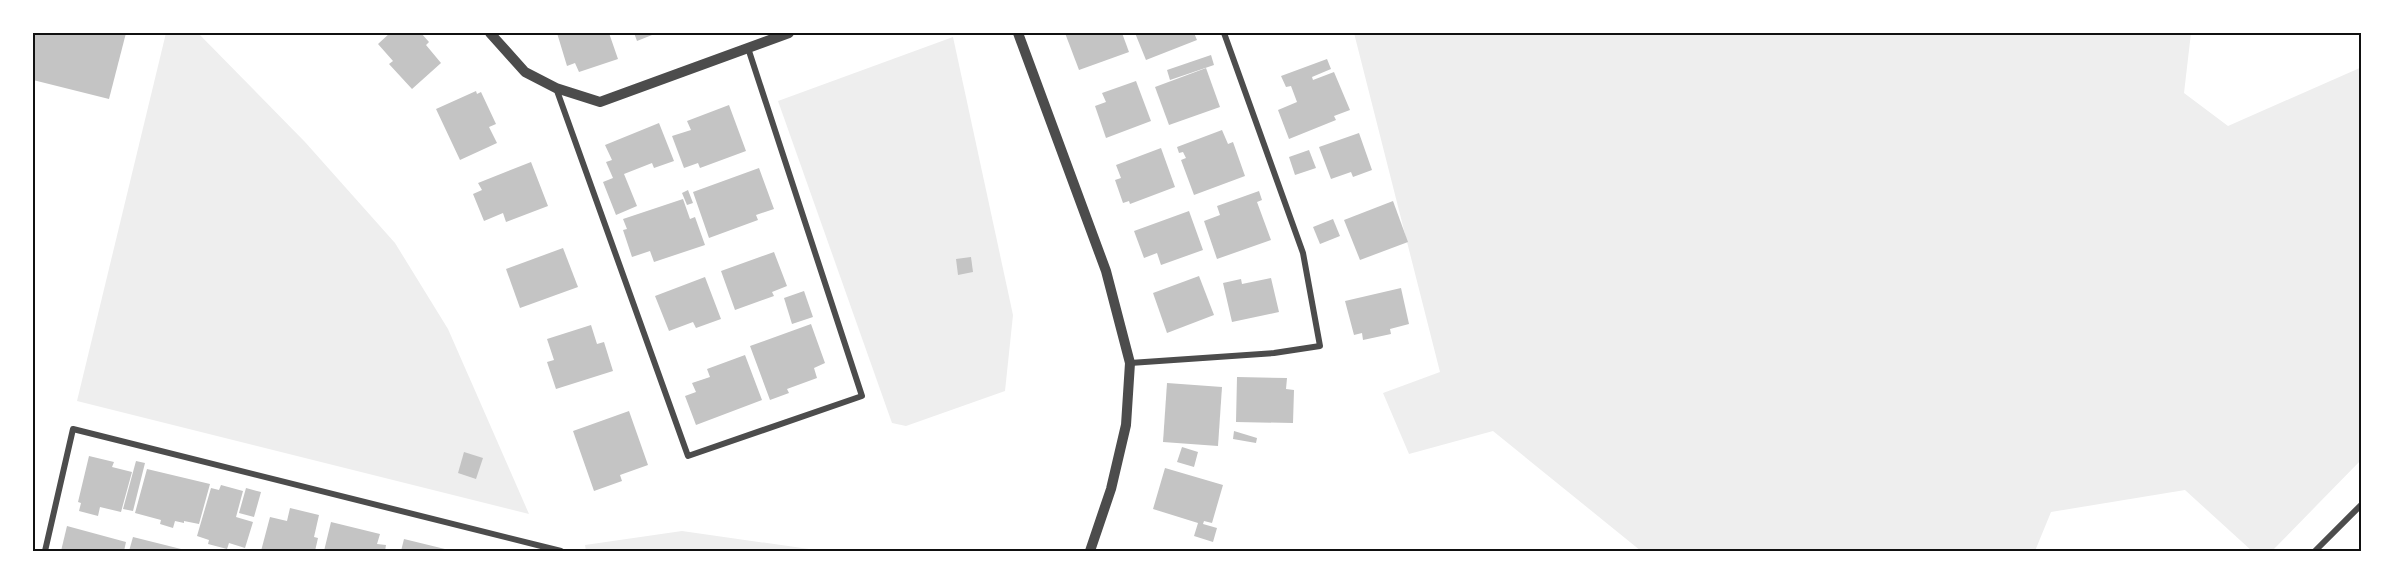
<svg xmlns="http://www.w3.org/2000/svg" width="2395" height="584" viewBox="0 0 2395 584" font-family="Karla,sans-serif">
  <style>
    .green { fill: #eee }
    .building { fill: #c4c4c4 }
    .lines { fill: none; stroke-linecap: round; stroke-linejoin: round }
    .minor { stroke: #4c4c4c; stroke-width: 6 }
    .tertiary { stroke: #4c4c4c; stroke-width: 10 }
    .neatline { fill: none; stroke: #111; stroke-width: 2 }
  </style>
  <rect width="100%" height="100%" fill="#fff"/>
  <g class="green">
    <path d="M166,33h32l107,109 90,101 53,86 81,185 -452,-113z"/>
    <path d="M1354,33h837l-7,60 44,33 134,-59v392l-90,92h-20l-67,-61 -134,22 -16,39h-394l-148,-120 -84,23 -26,-61 57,-21z"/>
    <path d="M953,37l60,278 -8,76 -99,35 -14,-3 -114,-322z"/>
    <path d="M682,531l141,20h-237l-1,-6z"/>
  </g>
  <g class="building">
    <path d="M33,33h93l-17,66 -76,-19z"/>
    <path d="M390,33h31l8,9 -3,3 15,18 -29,26 -23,-25 4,-3 -15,-17z"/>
    <path d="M557,33h52l9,26 -39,13 -4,-9 -8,3z"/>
    <path d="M634,33h23l-20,8z"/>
    <path d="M1065,33h57l7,19 -50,18z"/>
    <path d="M1135,33h59l3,7 -51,20z"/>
    <path d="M1211,55l3,10 -44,15 -3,-10z"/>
    <path d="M1327,59l4,10 -19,8 1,3 21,-8 16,38 -16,6 2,4 -47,19 -11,-29 19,-8 -6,-16 -5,1 -5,-11z"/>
    <path d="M1206,68l14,39 -51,18 -14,-38z"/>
    <path d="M1136,81l15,40 -45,17 -11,-32 11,-4 -4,-9z"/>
    <path d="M476,91l1,3 4,-2 15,32 -7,3 8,16 -37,17 -24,-51z"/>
    <path d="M729,105l17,46 -46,17 -2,-5 -14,5 -12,-32 19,-6 -4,-9z"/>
    <path d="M659,123l15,38 -20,7 -2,-5 -28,11 13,32 -21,9 -13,-33 10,-4 -7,-16 6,-2 -7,-15z"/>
    <path d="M1222,130l6,14 5,-2 12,34 -51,19 -13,-35 5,-2 -3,-6 -4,1 -2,-6z"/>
    <path d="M1359,133l13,37 -19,7 -2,-5 -20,7 -12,-32z"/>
    <path d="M1161,148l14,39 -45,17 -1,-3 -6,2 -8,-23 6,-2 -5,-13z"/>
    <path d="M1309,150l7,18 -21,7 -6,-18z"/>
    <path d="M531,162l17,44 -42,16 -3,-9 -19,8 -11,-27 9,-4 -4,-7z"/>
    <path d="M759,168l15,41 -18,6 2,5 -49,18 -16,-46z"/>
    <path d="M688,190l5,13 -6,2 -5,-12z"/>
    <path d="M1259,191l3,9 -5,2 14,38 -54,19 -13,-38 16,-6 -3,-9z"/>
    <path d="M683,199l7,20 5,-2 10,28 -51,17 -4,-11 -18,6 -9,-27 4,-1 -4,-10z"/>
    <path d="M1393,201l15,41 -48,18 -16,-40z"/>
    <path d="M1189,211l14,39 -42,15 -4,-12 -13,5 -10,-27z"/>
    <path d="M1333,219l7,17 -20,8 -7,-17z"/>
    <path d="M563,248l15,39 -58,21 -14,-39z"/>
    <path d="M774,252l13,34 -15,6 2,4 -39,14 -14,-39z"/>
    <path d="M971,257l2,15 -15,3 -2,-16z"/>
    <path d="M1199,276l15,39 -47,18 -14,-40z"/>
    <path d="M705,277l16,42 -25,9 -3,-6 -24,9 -14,-35z"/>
    <path d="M1271,278l8,34 -47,10 -9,-39 18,-4 1,5z"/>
    <path d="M1401,288l8,36 -19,5 1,5 -28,6 -1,-7 -8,2 -9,-34z"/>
    <path d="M804,291l9,26 -21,7 -8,-26z"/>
    <path d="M811,324l14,39 -11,5 3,10 -30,11 2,4 -19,7 -20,-54z"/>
    <path d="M591,325l6,19 7,-2 9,29 -57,18 -9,-27 7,-2 -7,-21z"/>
    <path d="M745,355l17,45 -66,25 -11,-29 11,-4 -4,-9 18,-6 -3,-8z"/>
    <path d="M1237,377l50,1 -1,11 8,1 -1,33 -57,-1z"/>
    <path d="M1167,383l55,4 -4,59 -55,-4z"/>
    <path d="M629,411l19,54 -28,10 2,6 -28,10 -21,-60z"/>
    <path d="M1234,431l23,7 -1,5 -23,-4z"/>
    <path d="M1182,447l16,5 -4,15 -17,-5z"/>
    <path d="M464,452l19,6 -7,21 -18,-6z"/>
    <path d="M89,456l25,6 -2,5 20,5 -11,40 -21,-5 -2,9 -19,-5 2,-8 -3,-1z"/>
    <path d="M136,461l9,2 -12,48 -10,-2z"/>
    <path d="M1165,468l58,17 -11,38 -8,-2 -1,3 14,4 -4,14 -19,-6 4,-13 -45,-14z"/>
    <path d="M147,469l63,15 -11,40 -15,-3v2l-9,-2 -2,7 -13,-4 1,-4 -26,-7z"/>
    <path d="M221,485l22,6 -7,26 17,5 -8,26 -16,-5 -2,6 -19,-5 1,-4 -12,-4 14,-48 8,2z"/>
    <path d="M246,488l15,4 -7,25 -15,-4z"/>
    <path d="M290,508l29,7 -5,22 4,1 -3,13h-54l9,-34 17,4z"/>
    <path d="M331,522l49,12 -3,10 9,1 -1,6h-61z"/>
    <path d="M67,526l59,16 -2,9h-63z"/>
    <path d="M133,537l52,13v1h-56z"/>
    <path d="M404,539l45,11v1h-48z"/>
  </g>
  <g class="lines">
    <g class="minor">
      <path d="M556,88l132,368 174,-60 -114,-348"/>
      <path d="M1130,363l144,-10 46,-7 -17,-93 -79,-220"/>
      <path d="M45,551l28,-122 488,122"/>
      <path d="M2315,551l47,-47"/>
    </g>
    <g class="tertiary">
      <path d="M490,33l35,39 31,16 44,14 189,-69"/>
      <path d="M1018,33l88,238 24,92 -4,62 -15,64 -21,62"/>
    </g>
  </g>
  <rect width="2395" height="584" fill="none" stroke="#ffffff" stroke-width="69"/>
  <rect x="34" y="34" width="2326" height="516" class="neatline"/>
</svg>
